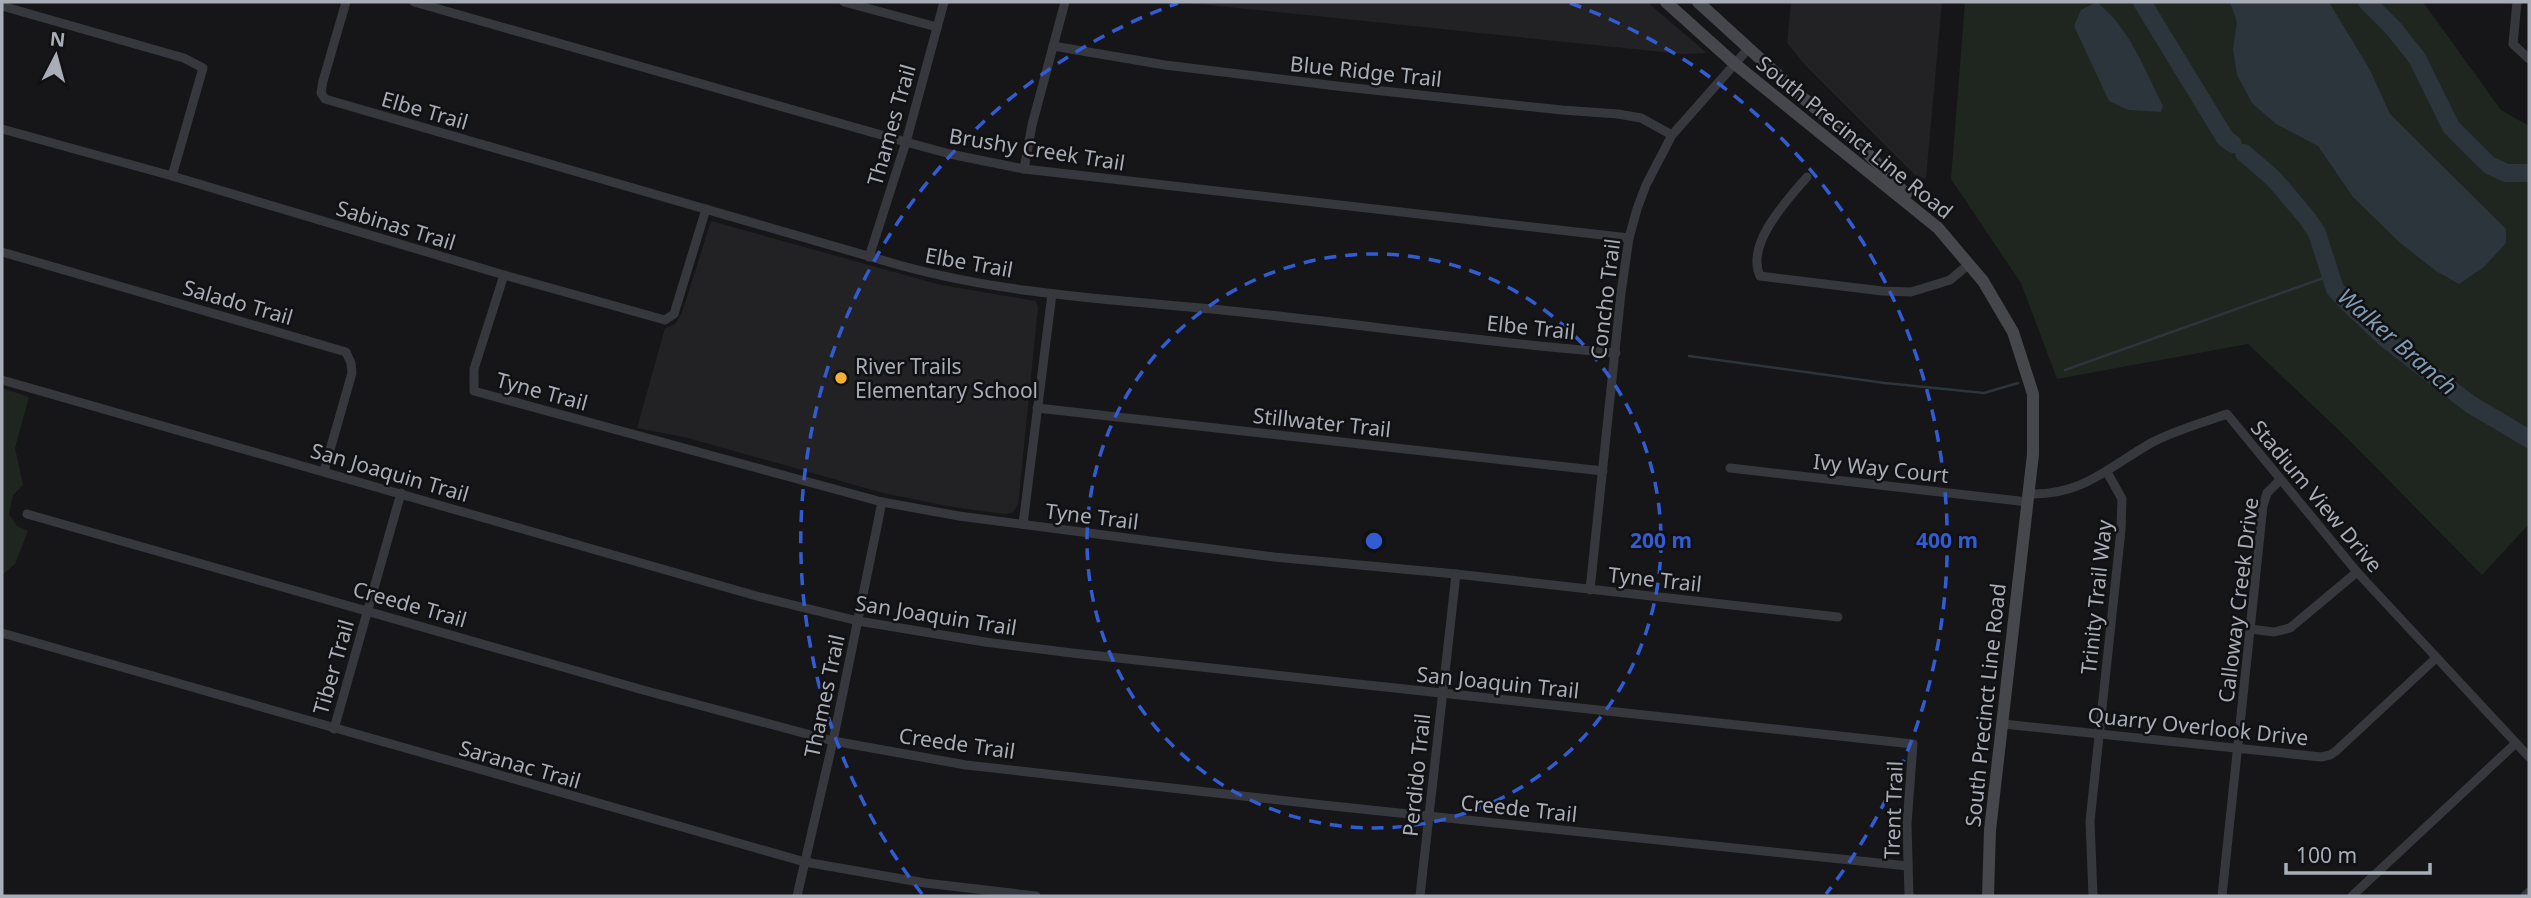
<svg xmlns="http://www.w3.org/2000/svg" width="2531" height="898" viewBox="0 0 2531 898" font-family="'Noto Sans',sans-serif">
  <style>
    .built { fill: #222225 }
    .green { fill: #1e261f }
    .water { fill: #2c353c }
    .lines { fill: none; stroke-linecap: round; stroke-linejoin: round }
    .stream { stroke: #2c353c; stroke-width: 2.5 }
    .river { stroke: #2c353c; stroke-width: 18 }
    .minor { stroke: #37383d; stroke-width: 9 }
    .secondary { stroke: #45474d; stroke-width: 12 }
    .ring { fill: none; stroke: #325cd3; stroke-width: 3.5; stroke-dasharray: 12 9 }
    .poi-dot { fill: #f2b134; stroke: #111113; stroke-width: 2.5 }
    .labels { text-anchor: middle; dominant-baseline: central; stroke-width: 5; stroke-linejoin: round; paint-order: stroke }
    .street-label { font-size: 21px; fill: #a8adb8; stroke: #111113 }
    .poi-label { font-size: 21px; fill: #a8adb8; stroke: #111113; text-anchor: start }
    .water-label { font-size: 23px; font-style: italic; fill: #7f9bb3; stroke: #111113 }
    .centre { fill: #325cd3; stroke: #111113; stroke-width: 3.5 }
    .ring-label { font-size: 21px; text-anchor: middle; font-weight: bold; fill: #325cd3; stroke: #111113; stroke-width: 5; stroke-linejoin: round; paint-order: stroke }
  </style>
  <rect width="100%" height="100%" fill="#161618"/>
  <g class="built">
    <path d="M1180,2h467l60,51 -25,1z"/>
    <path d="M1791,2h151l-16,176 -7,1 -114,-114 -18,-22z"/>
    <path d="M711,221l230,64 95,16 2,7 -20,197 -6,8 -9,1 -56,-8 -64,-13 -195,-55 -51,-10 28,-100 10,-4 7,-11z"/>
  </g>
  <g class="green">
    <path d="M1965,2h458l78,108 28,16v398l-47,51 -136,-138 -98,-93 -191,35 -36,-96 -70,-104z"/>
    <path d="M2,388l27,9 -14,51 8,37 -10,10 -4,19 8,12 11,5 -13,33 -13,11z"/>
  </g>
  <g class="water">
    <path d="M2097,2c33,27 47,66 66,104l-2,6 -33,-2 -19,-9 -35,-75 7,-16z"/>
    <path d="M2230,2h99l41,68 20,44 116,115v14l-22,24 -25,17 -23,-13 -37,-29 -46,-45 -35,-51 -42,-22 -24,-21 -15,-28 -4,-26 4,-27z"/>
  </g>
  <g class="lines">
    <g class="stream">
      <path d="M1689,356l196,27 99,10 34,-10"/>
      <path d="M2065,370l267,-95"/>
    </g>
    <g class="river">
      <path d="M2142,2l83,136 8,6"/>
      <path d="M2367,2l27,27 23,29 34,69 38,38 17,8h23"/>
      <path d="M2244,153l30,26 33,39 10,15 18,56 15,16 36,34 84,65 59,35"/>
    </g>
    <g class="minor">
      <path d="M346,2l-23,79 -2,12 4,6 574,166c111,31 228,35 342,47 125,13 249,31 375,41"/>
      <path d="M414,2l492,140 44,12 74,15 605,69"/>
      <path d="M844,2l93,25"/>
      <path d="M2517,2l-4,42 16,15"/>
      <path d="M2,6l182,52 19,10 -31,108"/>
      <path d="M1053,46l112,19 180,22 217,23 56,4 23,4 31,17"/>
      <path d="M2,129l170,47 332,99 161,45 9,-6 32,-105"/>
      <path d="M1024,169l8,-44 33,-123"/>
      <path d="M1807,177c-19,22 -62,67 -47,99l122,15 29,1 39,-12 18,-15"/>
      <path d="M2,252l344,100 5,11 1,10 -28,98"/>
      <path d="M869,257l37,-115 38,-140"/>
      <path d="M504,275l-30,94v22l408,111 77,14 315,41 182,17 382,43"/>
      <path d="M2,380l758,217 98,24 127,21 87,11 841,91 -6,80 2,72"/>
      <path d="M1037,408l566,63"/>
      <path d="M1730,468l298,34"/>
      <path d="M2029,494c53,2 80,-27 122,-51 24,-13 51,-20 76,-29l130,158 172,185"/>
      <path d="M27,514l616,176 190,51 133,24 357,40 585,61"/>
      <path d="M1023,524l29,-230"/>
      <path d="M1590,590l31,-297 8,-55 8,-29 9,-24 26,-50 76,-86"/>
      <path d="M2250,629l24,3 16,-4 67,-56"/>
      <path d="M2,633l803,229 120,21 111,13"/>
      <path d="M2003,724l318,33 9,-2 6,-4 100,-93"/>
      <path d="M334,729l67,-236"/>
      <path d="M797,896l36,-155 49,-239"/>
      <path d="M1420,896l36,-322"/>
      <path d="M2093,896l-3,-75 31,-291 1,-31 -15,-27"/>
      <path d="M2222,896l41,-390 4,-13 13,-13"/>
      <path d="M2352,896l164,-153"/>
      <path d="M2525,896l4,-4"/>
    </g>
    <g class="secondary">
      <path d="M1666,2l69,62 203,164 45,53 30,51 20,62v60l-43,376 -2,66"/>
      <path d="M1698,2l105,96 53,43 50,53"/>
    </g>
  </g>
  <g class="ring">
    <circle cx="1374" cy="541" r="287"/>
    <path d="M922 894A573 573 0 0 1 1178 3M1570 3A573 573 0 0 1 1826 894"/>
  </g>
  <circle class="poi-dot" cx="841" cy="378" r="7"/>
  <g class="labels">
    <g class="street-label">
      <text transform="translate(1366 71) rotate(6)">Blue Ridge Trail</text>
      <text transform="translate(425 110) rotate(16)">Elbe Trail</text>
      <text transform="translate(891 125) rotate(-74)">Thames Trail</text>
      <text transform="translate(1855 137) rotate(39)">South Precinct Line Road</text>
      <text transform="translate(1037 149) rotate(9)">Brushy Creek Trail</text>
      <text transform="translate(396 225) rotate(17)">Sabinas Trail</text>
      <text transform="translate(969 262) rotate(10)">Elbe Trail</text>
      <text transform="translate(1605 299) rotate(-83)">Concho Trail</text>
      <text transform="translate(238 302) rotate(16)">Salado Trail</text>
      <text transform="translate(1531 327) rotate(6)">Elbe Trail</text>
      <text transform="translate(542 391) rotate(15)">Tyne Trail</text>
      <text transform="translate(1322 422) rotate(6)">Stillwater Trail</text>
      <text transform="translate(1881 468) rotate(6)">Ivy Way Court</text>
      <text transform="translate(390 472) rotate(16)">San Joaquin Trail</text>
      <text transform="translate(2317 496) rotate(50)">Stadium View Drive</text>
      <text transform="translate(1092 516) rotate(7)">Tyne Trail</text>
      <text transform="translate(1655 579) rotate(6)">Tyne Trail</text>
      <text transform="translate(2096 597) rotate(-84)">Trinity Trail Way</text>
      <text transform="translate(2238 600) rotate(-83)">Calloway Creek Drive</text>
      <text transform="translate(410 604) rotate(16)">Creede Trail</text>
      <text transform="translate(936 615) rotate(9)">San Joaquin Trail</text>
      <text transform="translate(333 667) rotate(-74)">Tiber Trail</text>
      <text transform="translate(1498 682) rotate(6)">San Joaquin Trail</text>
      <text transform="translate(824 696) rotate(-78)">Thames Trail</text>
      <text transform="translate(1985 705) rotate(-84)">South Precinct Line Road</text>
      <text transform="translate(2198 726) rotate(6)">Quarry Overlook Drive</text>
      <text transform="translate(957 743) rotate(8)">Creede Trail</text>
      <text transform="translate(520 764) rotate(16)">Saranac Trail</text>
      <text transform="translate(1416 775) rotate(-84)">Perdido Trail</text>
      <text transform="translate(1519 808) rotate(6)">Creede Trail</text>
      <text transform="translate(1893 810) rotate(-88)">Trent Trail</text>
    </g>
    <g class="poi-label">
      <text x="855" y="366">River Trails<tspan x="855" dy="24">Elementary School</tspan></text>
    </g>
    <g class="water-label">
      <text transform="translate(2398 341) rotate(41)">Walker Branch</text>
    </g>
  </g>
  <circle cx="1374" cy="541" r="10" class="centre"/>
  <g class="ring-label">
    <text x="1661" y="548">200 m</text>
    <text x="1947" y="548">400 m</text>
  </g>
  <rect width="2531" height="898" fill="none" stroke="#a8adb8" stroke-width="7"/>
  <g transform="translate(56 56) rotate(6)" stroke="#111113" stroke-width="5" paint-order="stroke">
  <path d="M0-5L12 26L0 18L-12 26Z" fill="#a8adb8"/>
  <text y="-10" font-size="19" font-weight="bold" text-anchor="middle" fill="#a8adb8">N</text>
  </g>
  <path d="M2286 863v10h144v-10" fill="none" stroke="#a8adb8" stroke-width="3.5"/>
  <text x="2296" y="863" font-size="21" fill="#a8adb8" stroke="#111113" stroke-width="5" paint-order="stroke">100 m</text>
</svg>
